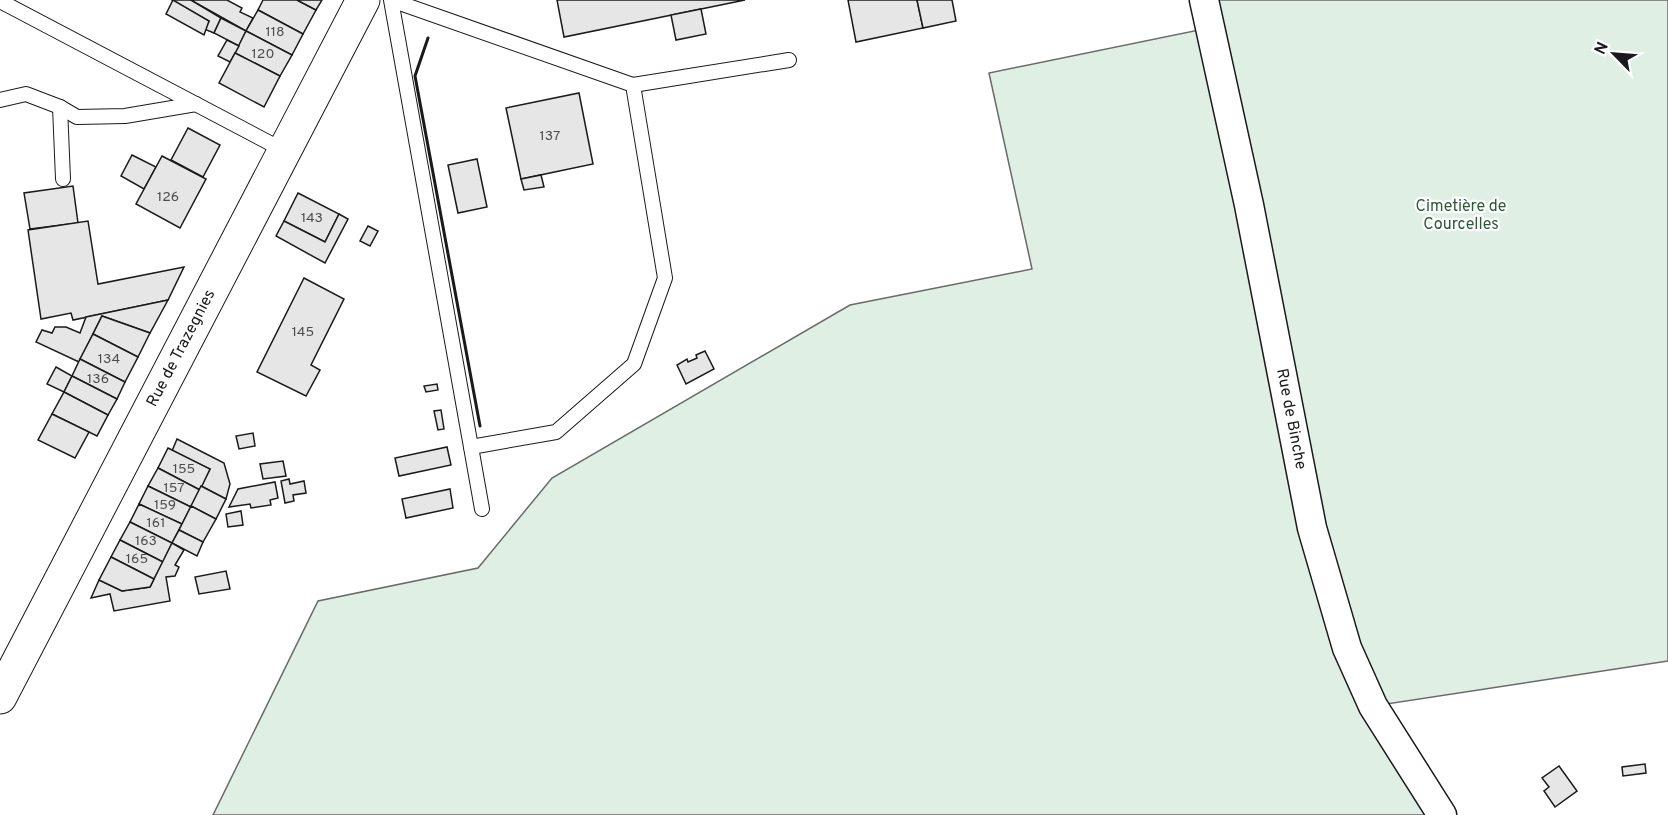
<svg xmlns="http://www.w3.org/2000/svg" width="1668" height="815" viewBox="0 0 1668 815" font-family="Overpass,sans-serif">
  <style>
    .green { fill: #e0efe3; stroke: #6a6a6a; stroke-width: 1.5 }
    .building { fill: #e6e6e6; stroke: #1a1a1a; stroke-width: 1.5 }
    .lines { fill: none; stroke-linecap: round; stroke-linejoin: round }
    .lane-casing { stroke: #1a1a1a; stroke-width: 16 }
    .street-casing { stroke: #1a1a1a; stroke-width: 31 }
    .secondary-casing { stroke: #1a1a1a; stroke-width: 35 }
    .lane { stroke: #fff; stroke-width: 14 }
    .street { stroke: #fff; stroke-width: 28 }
    .secondary { stroke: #fff; stroke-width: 33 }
    .wall { stroke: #1a1a1a; stroke-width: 3 }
    .labels { text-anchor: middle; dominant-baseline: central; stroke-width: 4.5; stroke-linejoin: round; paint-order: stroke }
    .number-label { font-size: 14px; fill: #4d4d4d }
    .park-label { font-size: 16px; fill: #2b5a34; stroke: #fff }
    .street-label { font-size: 16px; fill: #1a1a1a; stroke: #fff }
  </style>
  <rect width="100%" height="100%" fill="#fff"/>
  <path class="green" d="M1203,0h465v661l-295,45 69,109h-1229l105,-214 160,-33 74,-90 298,-173 182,-36 -43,-196 220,-45z"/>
  <g class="building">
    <path d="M172,0h19l30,18 -7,15 -10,-4 5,-8z"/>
    <path d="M173,0l36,21 -5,14 -38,-21z"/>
    <path d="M191,0h36l15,8 -2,4 13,6 -7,13z"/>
    <path d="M263,0h34l19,10 -13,24 -45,-24z"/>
    <path d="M297,0h25l-6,10z"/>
    <path d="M557,0h188l-181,37z"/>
    <path d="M848,0h69l6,28 -67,14z"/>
    <path d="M917,0h35l4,21 -33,7z"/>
    <path d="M701,9l5,25 -30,6 -5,-25z"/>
    <path d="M258,10l45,24 -11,21 -46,-24z"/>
    <path d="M221,18l25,13 -7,15 -25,-13z"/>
    <path d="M246,31l46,24 -12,21 -45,-23z"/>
    <path d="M227,40l12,6 -9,16 -12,-6z"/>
    <path d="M235,53l45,23 -16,31 -45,-24z"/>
    <path d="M579,93l14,71 -72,15 -15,-71z"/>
    <path d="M188,128l32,17 -17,32 -32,-17z"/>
    <path d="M132,155l24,12 -12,22 -23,-13z"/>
    <path d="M162,156l44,23 -26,49 -44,-24z"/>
    <path d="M477,159l10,48 -29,6 -10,-48z"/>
    <path d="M541,175l3,12 -20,3 -3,-11z"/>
    <path d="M73,186l5,37 -48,6 -6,-36z"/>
    <path d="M298,193l41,21 -14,28 -41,-21z"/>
    <path d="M339,214l9,5 -23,44 -49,-27 8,-15 41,21z"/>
    <path d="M88,221l10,63 86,-17 -16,33 -95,20 -2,-7 -30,6 -13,-89z"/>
    <path d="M368,226l10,5 -8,15 -10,-5z"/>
    <path d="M304,278l40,21 -33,66 9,5 -14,26 -49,-24z"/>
    <path d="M168,300l-18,33 -48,-17 -23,46 -43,-20 6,-12 10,3 3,-6h11l14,6 6,-16z"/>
    <path d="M102,316l48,17 -12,24 -45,-23z"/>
    <path d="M93,334l45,23 -13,25 -45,-23z"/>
    <path d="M705,351l9,18 -28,15 -9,-19 10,-6 1,3 9,-4 -1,-3z"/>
    <path d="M80,359l45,23 -8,17 -45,-23z"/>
    <path d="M56,367l16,9 -8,16 -17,-8z"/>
    <path d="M72,376l45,23 -9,16 -44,-23z"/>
    <path d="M437,384l1,6 -12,2 -2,-6z"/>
    <path d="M64,392l44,23 -11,21 -45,-22z"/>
    <path d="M441,410l3,19 -6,1 -4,-19z"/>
    <path d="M52,414l37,18 -14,26 -37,-18z"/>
    <path d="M253,433l2,13 -16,3 -3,-13z"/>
    <path d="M177,439l47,24 6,21 -4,15 -25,-13 9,-17 -38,-18z"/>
    <path d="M447,447l4,18 -52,11 -4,-18z"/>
    <path d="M168,448l42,21 -10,21 -42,-22z"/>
    <path d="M283,461l3,15 -23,3 -3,-15z"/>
    <path d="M158,468l42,22 -9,17 -43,-21z"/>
    <path d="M289,479l1,5 14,-3 2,12 -13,2 1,6 -9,2 -4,-22z"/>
    <path d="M275,482l3,16 -8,2 1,5 -20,3 -1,-4 -21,3 9,-18z"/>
    <path d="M148,486l43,21 -9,17 -43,-20z"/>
    <path d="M201,486l25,13 -10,20 -25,-13z"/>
    <path d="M450,489l3,19 -47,10 -4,-19z"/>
    <path d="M139,504l43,20 -10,19 -42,-21z"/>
    <path d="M191,506l25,13 -13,23 -24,-12z"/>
    <path d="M241,511l2,14 -15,2 -2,-13z"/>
    <path d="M130,522l42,21 -9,19 -43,-22z"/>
    <path d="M179,530l24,12 -6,14 -25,-13z"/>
    <path d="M120,540l43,22 -9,17 -43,-22z"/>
    <path d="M172,543l12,7 -9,15 4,2 -4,9 -9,1 4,24 -56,10 -4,-17 -19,4 8,-18 23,11 28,-4z"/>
    <path d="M111,557l43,22 -4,8 -28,4 -23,-11z"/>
    <path d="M226,571l4,18 -31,5 -4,-17z"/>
    <path d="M1645,764l1,9 -23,3 -1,-9z"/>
    <path d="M1559,766l18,25 -22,16 -11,-16 5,-4 -7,-9z"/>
  </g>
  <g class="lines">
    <g class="lane-casing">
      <g id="lane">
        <path d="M391,0l80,447 85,-15 78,-68 31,-86 -32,-193 -242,-85"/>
        <path d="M0,1l283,149"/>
        <path d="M633,85l156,-25"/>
        <path d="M0,100l26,-6 34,13 17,10 48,-1 71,-12"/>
        <path d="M60,107l3,72"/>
        <path d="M471,447l11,62"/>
      </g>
    </g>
    <g class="street-casing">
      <g id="street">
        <path id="s1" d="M1204,0l45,205 63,323 35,120 26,58 69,109"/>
      </g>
    </g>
    <g class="secondary-casing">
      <g id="secondary">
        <path id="s2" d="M0,697l363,-697"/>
      </g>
    </g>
    <use href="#lane" class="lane"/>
    <use href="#street" class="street"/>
    <use href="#secondary" class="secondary"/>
    <path class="wall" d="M428,38l-13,38 65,350"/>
  </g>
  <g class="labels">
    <g class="number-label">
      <text x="275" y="32">118</text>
      <text x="263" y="54">120</text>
      <text x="550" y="136">137</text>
      <text x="168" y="197">126</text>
      <text x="312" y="218">143</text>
      <text x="303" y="332">145</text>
      <text x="109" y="359">134</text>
      <text x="98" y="379">136</text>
      <text x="184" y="469">155</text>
      <text x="174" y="488">157</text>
      <text x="165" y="505">159</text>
      <text x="156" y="523">161</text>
      <text x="146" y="541">163</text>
      <text x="137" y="559">165</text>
    </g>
    <g class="park-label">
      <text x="1461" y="207">Cimetière de<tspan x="1461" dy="18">Courcelles</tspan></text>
    </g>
    <g class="street-label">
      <text stroke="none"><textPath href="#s2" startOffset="393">Rue de Trazegnies</textPath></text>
      <text stroke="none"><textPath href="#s1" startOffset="428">Rue de Binche</textPath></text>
    </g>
  </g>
  <g transform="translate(1614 54) rotate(295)" stroke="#ffffff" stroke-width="4.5" paint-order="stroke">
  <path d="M0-4.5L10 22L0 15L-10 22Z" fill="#1a1a1a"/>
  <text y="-9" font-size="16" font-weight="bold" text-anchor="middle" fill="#1a1a1a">N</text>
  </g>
</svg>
